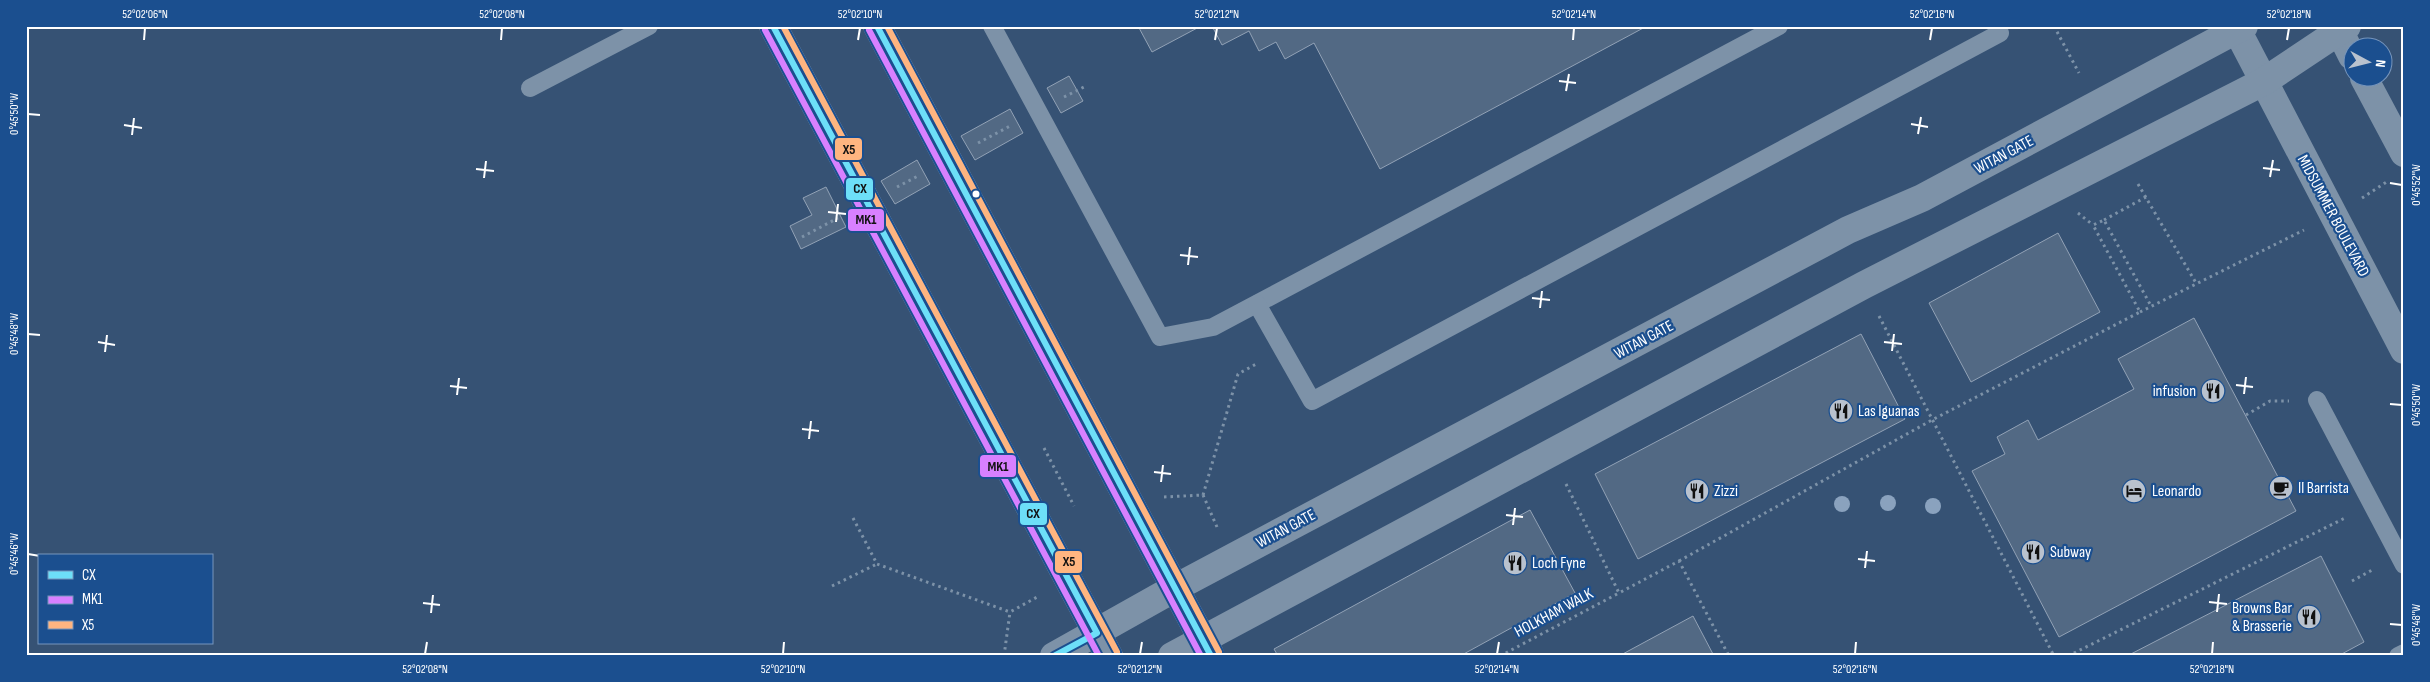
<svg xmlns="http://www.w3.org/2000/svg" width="2430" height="682" viewBox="0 0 2430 682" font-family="'Sofia Sans Condensed',sans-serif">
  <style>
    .building { fill: #526984; stroke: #92a2b6 }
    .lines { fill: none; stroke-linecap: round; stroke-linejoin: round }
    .path { stroke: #7d92a8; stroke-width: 3; stroke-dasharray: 2.5 4; stroke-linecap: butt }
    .lane { stroke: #7d92a8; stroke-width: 18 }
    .street { stroke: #7d92a8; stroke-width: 28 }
    .bus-1-casing { stroke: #1b4f8f; stroke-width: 10 }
    .bus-2-casing { stroke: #1b4f8f; stroke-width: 10 }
    .bus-3-casing { stroke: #1b4f8f; stroke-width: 10 }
    .bus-1 { stroke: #6ddff8; stroke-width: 6 }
    .bus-2 { stroke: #d880ff; stroke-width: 6 }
    .bus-3 { stroke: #ffb580; stroke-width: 6 }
    .tree { fill: #8aa2be }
    .ticks { fill: none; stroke: #fff; stroke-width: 2 }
    .bus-dot { fill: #fff; stroke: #1b4f8f; stroke-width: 2 }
    .labels { text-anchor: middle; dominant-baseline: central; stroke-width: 4.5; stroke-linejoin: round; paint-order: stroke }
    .street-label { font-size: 16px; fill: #fff; stroke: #1b4f8f }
    .poi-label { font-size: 16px; fill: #fff; stroke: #1b4f8f; text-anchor: start }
    .line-badge { stroke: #1b4f8f; stroke-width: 2 }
    .pale-badge-label { font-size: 14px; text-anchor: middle; font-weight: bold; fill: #111 }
    .neatline { fill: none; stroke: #fff; stroke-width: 2 }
    .ticks-label { font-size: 12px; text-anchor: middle; fill: #fff }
  </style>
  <rect width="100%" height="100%" fill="#365274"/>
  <g class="building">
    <path d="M1138,26h63l-49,26z"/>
    <path d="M1212,26h435l-267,143 -66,-126 -29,16 -9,-17 -17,9 -10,-20 -27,14z"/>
    <path d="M1069,76l14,25 -22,12 -14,-25z"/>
    <path d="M1010,109l13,24 -48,27 -14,-24z"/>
    <path d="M917,160l13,24 -35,20 -14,-23z"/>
    <path d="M826,187l20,40 -45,22 -11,-23 22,-11 -9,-17z"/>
    <path d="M2058,233l42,79 -129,70 -42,-79z"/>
    <path d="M2194,318l102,193 -237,126 -87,-166 33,-17 -8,-17 31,-17 10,20 96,-51 -16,-30z"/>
    <path d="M1861,334l44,85 -267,140 -43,-85z"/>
    <path d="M1530,510l45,83 -115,63h-182l-4,-7z"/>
    <path d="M2321,556l43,86 -26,14h-211z"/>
    <path d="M1693,616l21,40h-95z"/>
  </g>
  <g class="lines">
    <g class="path">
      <path d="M2054,26l25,47"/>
      <path d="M1064,97l22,-11"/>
      <path d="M978,143l34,-18"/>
      <path d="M2138,184l58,99"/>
      <path d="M897,187l21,-11"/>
      <path d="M2362,198l26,-17"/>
      <path d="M2078,213l15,12"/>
      <path d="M2104,220l42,-23"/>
      <path d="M802,237l36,-19"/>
      <path d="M2140,312l164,-82"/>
      <path d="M1879,316l175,340"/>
      <path d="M2246,415l24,-14h19"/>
      <path d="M1044,448l30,58"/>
      <path d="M1566,484l53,109 60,-32 50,95"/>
      <path d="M1203,495l35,-121 20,-11"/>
      <path d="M1164,497l39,-2 14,32"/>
      <path d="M853,518l24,46 133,48 29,-16"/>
      <path d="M1679,561l253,-141 208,-108 -47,-87 11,-5 47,86"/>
      <path d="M2352,581l22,-12"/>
      <path d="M832,586l45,-22"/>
      <path d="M1004,656l6,-44"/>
      <path d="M1500,656l119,-63"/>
      <path d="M2068,656l279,-139"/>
    </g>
    <g class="lane">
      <path d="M992,26l168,311 53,-10 566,-301"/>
      <path d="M530,88l119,-62"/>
      <path d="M1257,304l55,97 688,-368 -3,-7"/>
      <path d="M2317,400l87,165"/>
      <path d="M2398,656l6,-3"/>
    </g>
    <g class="street">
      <path d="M773,26l336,630"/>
      <path d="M877,26l333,628"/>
      <path d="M2235,26l169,324"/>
      <path d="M2337,26l15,30"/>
      <path d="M2364,78l40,75"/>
      <path d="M1054,656l121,-68 673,-358 74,-32 322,-172"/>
      <path d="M1172,656l692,-371 399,-203 84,-56"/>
    </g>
    <g class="bus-1-casing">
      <g id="bus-1">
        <path d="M773,26l324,607 -43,23"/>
        <path d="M877,26l334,630"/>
      </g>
    </g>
    <g class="bus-2-casing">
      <g id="bus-2">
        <path d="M765,30l334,626"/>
        <path d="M869,30l332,626"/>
      </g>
    </g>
    <g class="bus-3-casing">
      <g id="bus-3">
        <path d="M783,26l334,626"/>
        <path d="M887,26l332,626"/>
      </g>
    </g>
    <use href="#bus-1" class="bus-1"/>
    <use href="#bus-2" class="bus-2"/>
    <use href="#bus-3" class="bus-3"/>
  </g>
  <g class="tree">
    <circle cx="1888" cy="503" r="8"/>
    <circle cx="1842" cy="504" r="8"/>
    <circle cx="1933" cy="506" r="8"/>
  </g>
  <path class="ticks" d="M144,40l1,-12M501,40l1,-12M858,40l2,-12M1215,40l2,-12M1573,40l1,-12M1930,40l2,-12M2287,40l2,-12M1559,81l17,2M1566,91l3,-17M28,114l12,1M1911,124l17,3M124,125l18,3M1918,134l3,-17M132,135l2,-17M2263,168l17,2M476,169l18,2M2270,177l3,-17M484,178l2,-17M2390,183l12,2M828,212l18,2M836,222l2,-18M1180,255l18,2M1188,265l2,-18M1532,298l18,2M1540,308l2,-17M28,334l12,1M98,342l17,3M1884,342l18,2M1892,351l2,-17M105,352l2,-17M2236,385l17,2M450,386l17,2M2244,394l2,-17M457,395l2,-17M2390,404l12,1M802,429l17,2M809,439l2,-18M1154,472l17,2M1161,482l2,-17M1506,515l17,2M1513,525l2,-17M28,554l12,2M1858,559l17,2M1865,568l2,-17M2209,602l18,2M423,603l17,2M2217,612l2,-18M431,613l2,-18M2390,624l12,1M425,654l2,-12M783,654l1,-12M1140,654l2,-12M1497,654l2,-12M1855,654l1,-12M2212,654l1,-12"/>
  <defs>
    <g id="restaurant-disc" transform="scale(1.25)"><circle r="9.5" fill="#b9c2ce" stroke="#1b4f8f"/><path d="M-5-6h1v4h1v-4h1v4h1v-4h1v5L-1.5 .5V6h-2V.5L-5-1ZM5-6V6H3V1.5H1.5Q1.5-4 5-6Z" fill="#111"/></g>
    <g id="cafe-disc" transform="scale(1.25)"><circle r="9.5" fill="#b9c2ce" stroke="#1b4f8f"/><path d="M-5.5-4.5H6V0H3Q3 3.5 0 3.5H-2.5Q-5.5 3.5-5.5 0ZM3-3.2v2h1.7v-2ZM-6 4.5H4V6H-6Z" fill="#111"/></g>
    <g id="hotel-disc" transform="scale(1.25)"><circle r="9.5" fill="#b9c2ce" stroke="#1b4f8f"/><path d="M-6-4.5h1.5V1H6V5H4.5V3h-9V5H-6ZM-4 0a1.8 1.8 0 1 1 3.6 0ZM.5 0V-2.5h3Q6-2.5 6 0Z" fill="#111"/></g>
  </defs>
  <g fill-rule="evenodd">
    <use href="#restaurant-disc" x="2213" y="391"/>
    <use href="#restaurant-disc" x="1841" y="411"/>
    <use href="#cafe-disc" x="2281" y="488"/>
    <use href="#restaurant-disc" x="1697" y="491"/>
    <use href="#hotel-disc" x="2134" y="491"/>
    <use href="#restaurant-disc" x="2033" y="552"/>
    <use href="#restaurant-disc" x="1515" y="563"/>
    <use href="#restaurant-disc" x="2309" y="617"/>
  </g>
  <circle class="bus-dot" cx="976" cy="194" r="4.5"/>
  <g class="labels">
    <g class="street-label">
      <text transform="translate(2004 155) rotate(-28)">WITAN GATE</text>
      <text transform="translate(2333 216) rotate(62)">MIDSUMMER BOULEVARD</text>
      <text transform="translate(1644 340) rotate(-28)">WITAN GATE</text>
      <text transform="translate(1286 529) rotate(-28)">WITAN GATE</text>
      <text transform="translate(1554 613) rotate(-28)">HOLKHAM WALK</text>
    </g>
    <g class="poi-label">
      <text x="2196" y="391" text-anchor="end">infusion</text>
      <text x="1858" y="411">Las Iguanas</text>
      <text x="2298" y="488">Il Barrista</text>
      <text x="1714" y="491">Zizzi</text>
      <text x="2152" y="491">Leonardo</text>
      <text x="2050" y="552">Subway</text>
      <text x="1532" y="563">Loch Fyne</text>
      <text x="2292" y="608" text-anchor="end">Browns Bar<tspan x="2292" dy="18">&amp; Brasserie</tspan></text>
    </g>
  </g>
  <g class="line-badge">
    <rect x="834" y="137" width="29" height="24" rx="5" fill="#ffb580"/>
    <rect x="845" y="177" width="29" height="24" rx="5" fill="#6ddff8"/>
    <rect x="847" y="208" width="38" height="24" rx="5" fill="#d880ff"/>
    <rect x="979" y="454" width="38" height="24" rx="5" fill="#d880ff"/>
    <rect x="1019" y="502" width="29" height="24" rx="5" fill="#6ddff8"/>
    <rect x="1054" y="550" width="29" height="24" rx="5" fill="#ffb580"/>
  </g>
  <g class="pale-badge-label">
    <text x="849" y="154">X5</text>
    <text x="860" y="193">CX</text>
    <text x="866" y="224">MK1</text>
    <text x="998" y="471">MK1</text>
    <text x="1033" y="518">CX</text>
    <text x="1069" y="566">X5</text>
  </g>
  <rect width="2430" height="682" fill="none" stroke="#1b4f8f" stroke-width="55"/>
  <rect x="38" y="554" width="175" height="90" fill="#1b4f8f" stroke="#7695bc"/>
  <rect x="48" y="571" width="25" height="8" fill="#6ddff8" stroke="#7695bc"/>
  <text x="82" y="580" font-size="15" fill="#ffffff">CX</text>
  <rect x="48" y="596" width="25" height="8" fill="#d880ff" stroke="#7695bc"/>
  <text x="82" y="604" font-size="15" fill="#ffffff">MK1</text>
  <rect x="48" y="621" width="25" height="8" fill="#ffb580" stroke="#7695bc"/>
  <text x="82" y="630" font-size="15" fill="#ffffff">X5</text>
  <g transform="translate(2368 62) rotate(97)"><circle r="24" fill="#1b4f8f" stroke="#7695bc"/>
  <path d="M0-4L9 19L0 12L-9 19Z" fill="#b9c2ce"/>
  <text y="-8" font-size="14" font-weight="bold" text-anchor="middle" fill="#ffffff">N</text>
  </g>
  <rect x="28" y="28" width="2374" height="626" class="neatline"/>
  <g class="ticks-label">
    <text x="145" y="18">52°02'06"N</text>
    <text x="502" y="18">52°02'08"N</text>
    <text x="860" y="18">52°02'10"N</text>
    <text x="1217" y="18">52°02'12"N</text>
    <text x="1574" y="18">52°02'14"N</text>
    <text x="1932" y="18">52°02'16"N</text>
    <text x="2289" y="18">52°02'18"N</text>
    <text transform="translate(14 114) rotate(-90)" y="4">0°45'50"W</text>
    <text transform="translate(2416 185) rotate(-90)" y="4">0°45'52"W</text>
    <text transform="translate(14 334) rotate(-90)" y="4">0°45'48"W</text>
    <text transform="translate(2416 405) rotate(-90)" y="4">0°45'50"W</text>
    <text transform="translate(14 554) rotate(-90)" y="4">0°45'46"W</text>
    <text transform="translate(2416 625) rotate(-90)" y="4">0°45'48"W</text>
    <text x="425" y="673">52°02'08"N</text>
    <text x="783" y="673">52°02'10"N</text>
    <text x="1140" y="673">52°02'12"N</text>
    <text x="1497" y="673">52°02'14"N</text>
    <text x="1855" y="673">52°02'16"N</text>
    <text x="2212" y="673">52°02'18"N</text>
  </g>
</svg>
